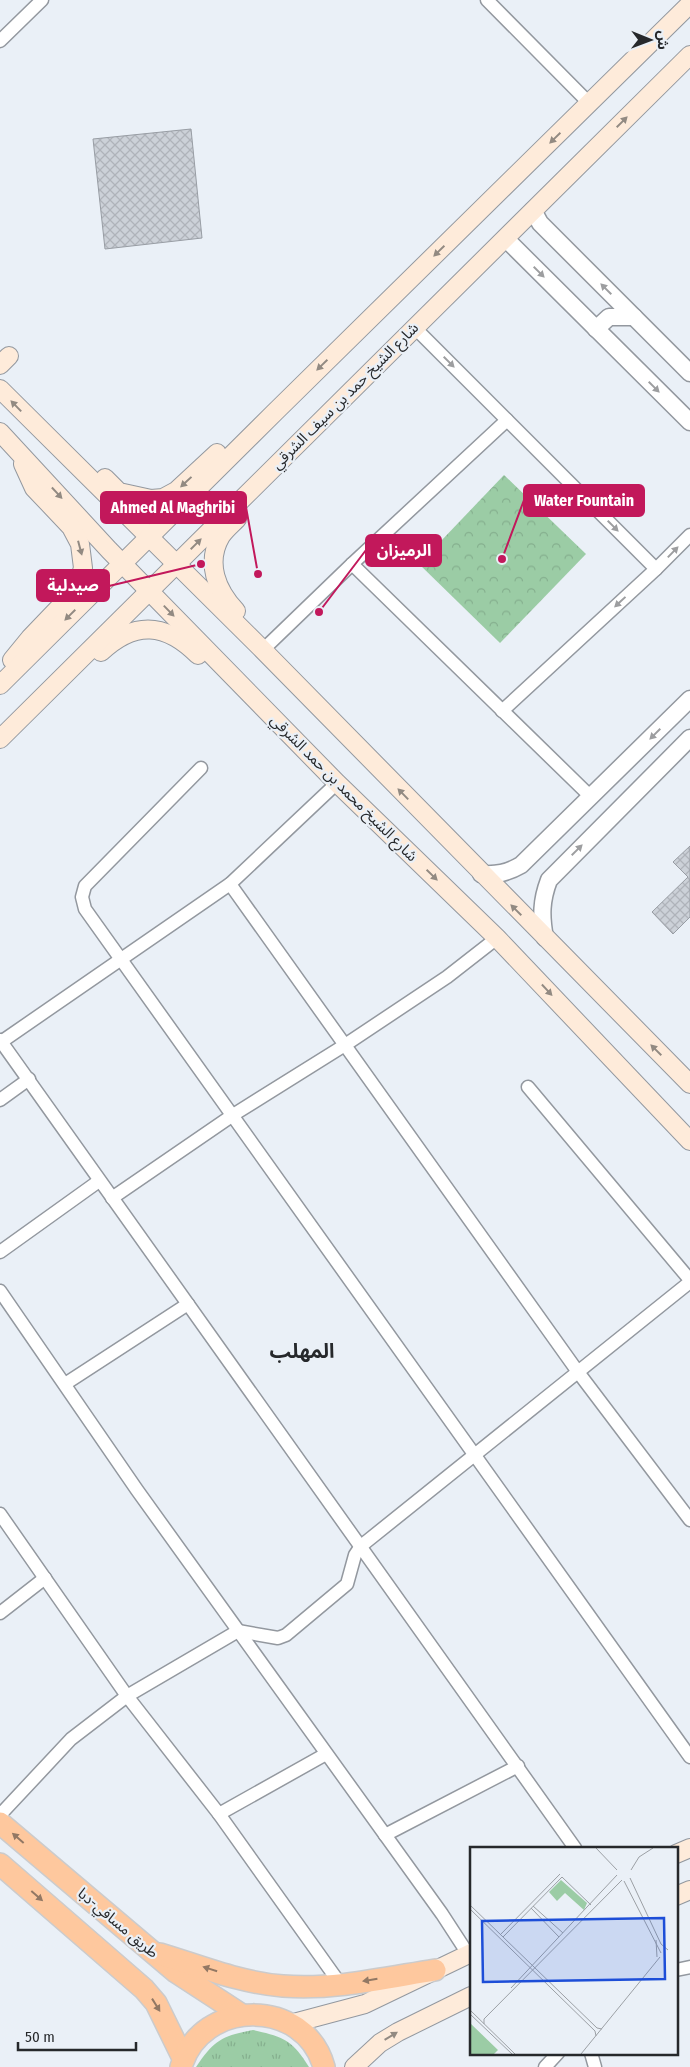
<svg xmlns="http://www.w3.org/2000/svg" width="690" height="2067" viewBox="0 0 690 2067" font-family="'Fira Sans Condensed','Noto Sans Arabic',sans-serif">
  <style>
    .grass { fill: url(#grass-tufts) }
    .park { fill: url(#park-crowns) }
    .building { fill: url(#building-cross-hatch); stroke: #989da4 }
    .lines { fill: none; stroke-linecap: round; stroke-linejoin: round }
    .minor-casing { stroke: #93989f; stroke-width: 15 }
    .tertiary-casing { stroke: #93989f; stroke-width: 19 }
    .secondary-casing { stroke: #93989f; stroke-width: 20 }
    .trunk-casing { stroke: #cbcbcc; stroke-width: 24 }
    .minor { stroke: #fff; stroke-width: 12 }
    .tertiary { stroke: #fff; stroke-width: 16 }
    .secondary { stroke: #feebda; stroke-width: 18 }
    .trunk { stroke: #fec89e; stroke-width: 21 }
    .oneway { fill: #928a82 }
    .oneway2 { fill: #9d9ea0 }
    .oneway3 { fill: #927864 }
    .labels { text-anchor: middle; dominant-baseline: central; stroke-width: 4.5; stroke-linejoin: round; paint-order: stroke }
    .street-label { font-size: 15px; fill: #26282b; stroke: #eaf0f7 }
    .district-label { font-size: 20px; font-weight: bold; fill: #26282b; stroke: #eaf0f7 }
    .inset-road { fill: none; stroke: #9ca0a5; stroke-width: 1 }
    .view { fill: #1d4ed8; fill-opacity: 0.15; stroke: #1d4ed8; stroke-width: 2.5 }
    .inset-edge { fill: none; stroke: #26282b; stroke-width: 2.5 }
    .leader { fill: none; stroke: #c2185b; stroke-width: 2 }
    .callout-dot { fill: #c2185b; stroke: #eaf0f7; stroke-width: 2 }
    .callout { fill: #c2185b; stroke: #c2185b; stroke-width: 2 }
    .callout-label { font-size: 16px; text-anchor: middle; font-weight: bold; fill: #fff }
  </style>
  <defs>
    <pattern id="grass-tufts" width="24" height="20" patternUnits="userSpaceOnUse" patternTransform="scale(1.25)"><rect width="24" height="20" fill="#9bcca5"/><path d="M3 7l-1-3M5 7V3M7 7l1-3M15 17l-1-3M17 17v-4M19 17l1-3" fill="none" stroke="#85af8e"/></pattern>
    <pattern id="park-crowns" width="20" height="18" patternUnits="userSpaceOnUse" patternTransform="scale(1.25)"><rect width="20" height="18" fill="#9bcca5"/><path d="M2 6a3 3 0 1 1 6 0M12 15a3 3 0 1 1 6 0" fill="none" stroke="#85af8e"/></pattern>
    <pattern id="building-cross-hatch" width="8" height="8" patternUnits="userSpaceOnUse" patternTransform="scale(1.25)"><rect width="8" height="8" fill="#ccd1d8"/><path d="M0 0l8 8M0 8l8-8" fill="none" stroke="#afb3ba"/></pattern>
  </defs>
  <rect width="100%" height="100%" fill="#eaf0f7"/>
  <path class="grass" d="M253,2030c31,7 39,10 56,37h-113c18,-27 26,-31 57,-37z"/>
  <path class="park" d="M504,475l82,79 -86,89 -81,-79z"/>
  <g class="building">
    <path d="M191,129l11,109 -97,11 -12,-110z"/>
    <path d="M690,846v71l-17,17 -21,-22 36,-35 -15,-15z"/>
  </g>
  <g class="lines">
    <g class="minor-casing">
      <g id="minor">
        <path d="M487,0l103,104"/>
        <path d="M0,41l42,-41"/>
        <path d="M414,327l242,242"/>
        <path d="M352,564l239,233"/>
        <path d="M268,645l84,-81 155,-144"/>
        <path d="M502,711l154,-142 34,-34"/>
        <path d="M201,768l-116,118 -3,11 3,12 605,848"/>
        <path d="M230,884l348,488 112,148"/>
        <path d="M0,1040l575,808"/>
        <path d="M1,1042l229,-158 107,-101"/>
        <path d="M528,1087l162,193"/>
        <path d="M0,1100l29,-21"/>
        <path d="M112,1198l121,-83 112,-70 102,-68 50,-39"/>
        <path d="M0,1252l99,-71"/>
        <path d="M0,1291l137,199 305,424 26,40"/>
        <path d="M65,1384l123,-80"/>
        <path d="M0,1514l127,182 92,118 122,171"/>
        <path d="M0,1613l45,-35"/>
        <path d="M219,1814l107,-60"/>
        <path d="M0,1815l71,-76 56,-43 111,-65 40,7 8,-3 61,-51 8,-29 6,-9 329,-264"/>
        <path d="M385,1835l133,-69"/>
        <path d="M676,1970l14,-3"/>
        <path d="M591,2053l4,14"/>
        <path d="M545,2067l13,-14"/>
      </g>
    </g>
    <g class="tertiary-casing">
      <g id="tertiary">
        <path d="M533,210l7,13 150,150"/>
        <path d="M505,238l185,184"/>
        <path d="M596,329l13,-12h25"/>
        <path d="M481,874c16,1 26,-1 40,-9l169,-166"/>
        <path d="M545,938c-4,-22 -4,-37 4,-58l141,-142"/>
      </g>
    </g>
    <g class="secondary-casing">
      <g id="secondary">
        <path d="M0,365l9,-9"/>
        <path d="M0,389l260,258 430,437"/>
        <path d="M0,432l109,118 228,233 160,155 193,203"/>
        <path d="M105,478l14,14 32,7 12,-1 13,-7 41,-38"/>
        <path d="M236,611c-19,-20 -31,-48 -15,-75 4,-6 11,-12 16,-17"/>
        <path d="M101,652c34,-32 65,-29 97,3"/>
        <path d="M12,660l18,-22 46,-48 7,-22 -3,-24 -9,-17 -37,-39 -11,-24"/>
        <path d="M0,685l274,-272 416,-409"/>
        <path d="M0,739l690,-684"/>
        <path d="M676,1854l14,-6"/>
        <path d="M676,1896l14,-6"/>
        <path d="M290,2024l75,-20 106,-51"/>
        <path d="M354,2067l26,-24 18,-11 73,-36"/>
      </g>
    </g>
    <g class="trunk-casing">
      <g id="trunk">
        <path d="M0,1823l176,149 66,43"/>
        <path d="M0,1864l144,125 12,14 27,55"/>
        <path d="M160,1954c40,12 81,29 123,32 51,4 102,-8 152,-16"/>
        <path d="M181,2067c20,-69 124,-70 143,0"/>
      </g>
    </g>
    <use href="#minor" class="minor"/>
    <use href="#tertiary" class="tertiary"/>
    <use href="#secondary" class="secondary"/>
    <use href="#trunk" class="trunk"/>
  </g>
  <defs><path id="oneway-solid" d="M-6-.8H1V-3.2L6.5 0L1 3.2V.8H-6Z" transform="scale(1.25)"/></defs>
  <g class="oneway">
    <use href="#oneway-solid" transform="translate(622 122) rotate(-45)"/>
    <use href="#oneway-solid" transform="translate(555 138) rotate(136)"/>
    <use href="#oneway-solid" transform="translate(439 251) rotate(136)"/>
    <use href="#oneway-solid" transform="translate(322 365) rotate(136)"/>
    <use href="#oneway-solid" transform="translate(16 406) rotate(-134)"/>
    <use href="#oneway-solid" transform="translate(186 482) rotate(137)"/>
    <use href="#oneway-solid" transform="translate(57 493) rotate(47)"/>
    <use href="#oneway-solid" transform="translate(196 544) rotate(-45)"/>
    <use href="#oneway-solid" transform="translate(80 548) rotate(75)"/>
    <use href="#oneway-solid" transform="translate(169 611) rotate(46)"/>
    <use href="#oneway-solid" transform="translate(70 615) rotate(135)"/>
    <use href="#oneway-solid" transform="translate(403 794) rotate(-134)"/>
    <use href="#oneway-solid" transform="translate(432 875) rotate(44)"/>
    <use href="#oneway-solid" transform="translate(516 910) rotate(-135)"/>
    <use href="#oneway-solid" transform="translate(547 990) rotate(47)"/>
    <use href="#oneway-solid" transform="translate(656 1050) rotate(-135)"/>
    <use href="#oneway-solid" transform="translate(391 2036) rotate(-31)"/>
  </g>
  <g class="oneway2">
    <use href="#oneway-solid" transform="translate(539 272) rotate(45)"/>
    <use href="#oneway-solid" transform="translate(606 289) rotate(-135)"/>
    <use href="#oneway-solid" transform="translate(449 362) rotate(45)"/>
    <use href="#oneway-solid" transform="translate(654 387) rotate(45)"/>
    <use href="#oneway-solid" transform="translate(613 526) rotate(45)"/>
    <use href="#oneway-solid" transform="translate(673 552) rotate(-46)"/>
    <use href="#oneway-solid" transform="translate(620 602) rotate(137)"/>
    <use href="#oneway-solid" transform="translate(655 734) rotate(135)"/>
    <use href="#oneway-solid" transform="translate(577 850) rotate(-45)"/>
  </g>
  <g class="oneway3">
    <use href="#oneway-solid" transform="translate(18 1838) rotate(-139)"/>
    <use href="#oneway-solid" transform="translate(37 1896) rotate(41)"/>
    <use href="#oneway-solid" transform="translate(210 1969) rotate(-162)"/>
    <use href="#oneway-solid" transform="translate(370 1980) rotate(171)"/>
    <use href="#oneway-solid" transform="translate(156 2005) rotate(58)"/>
  </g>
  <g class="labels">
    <g class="street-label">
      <text transform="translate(345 396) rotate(-45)">شارع الشيخ حمد بن سيف الشرقي</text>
      <text transform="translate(344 788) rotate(45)">شارع الشيخ محمد بن حمد الشرقي</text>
      <text transform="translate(118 1923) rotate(40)">طريق مسافي-دبا</text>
    </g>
    <g class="district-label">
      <text x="302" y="1351">المهلب</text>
    </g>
  </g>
  <g transform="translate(470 1847)">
    <rect width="208" height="208" fill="#eaf0f7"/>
    <path d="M91,33l26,23 -3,7 -19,-17 -8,8 -8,-9zM0,176l28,27 -4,4h-24z" fill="#9bcca5"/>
    <path class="inset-road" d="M126,1l21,22M161,23l8,-13 14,-9M160,31l31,66 7,6M154,34l37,72M0,58l127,123 5,1M63,59l30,27M61,61l28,29M0,62l125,122 1,5M30,88l60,-61M33,90l59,-60 29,28M186,93l1,17M41,141l106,-113M0,163l45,44M0,167l42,40M14,177v-5l138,-139M111,207l79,-97"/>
    <path class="view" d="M194,71l1,61 -182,3 -1,-61z"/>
    <rect width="208" height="208" class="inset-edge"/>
  </g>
  <path class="leader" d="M502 559L524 500M258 574L246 507M319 612L366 550M201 564L109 586"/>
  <g class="callout-dot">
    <circle cx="502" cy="559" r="5"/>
    <circle cx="258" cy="574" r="5"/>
    <circle cx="319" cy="612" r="5"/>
    <circle cx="201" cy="564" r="5"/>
  </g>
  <g class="callout">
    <rect x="524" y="485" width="120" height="31" rx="5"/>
    <rect x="101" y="492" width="145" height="31" rx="5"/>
    <rect x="366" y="535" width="75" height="31" rx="5"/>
    <rect x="37" y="570" width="72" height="31" rx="5"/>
  </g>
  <g class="callout-label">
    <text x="584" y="506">Water Fountain</text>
    <text x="173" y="513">Ahmed Al Maghribi</text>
    <text x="404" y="556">الرميزان</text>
    <text x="73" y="591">صيدلية</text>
  </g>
  <g transform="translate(650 40) rotate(91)" stroke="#eaf0f7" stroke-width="4" paint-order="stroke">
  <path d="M0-4L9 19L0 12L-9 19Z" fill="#26282b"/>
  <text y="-8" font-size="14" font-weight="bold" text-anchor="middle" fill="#26282b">ش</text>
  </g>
  <path d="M18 2042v8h118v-8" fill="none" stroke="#26282b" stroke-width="2.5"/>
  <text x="25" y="2042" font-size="15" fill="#26282b" stroke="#eaf0f7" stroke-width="4" paint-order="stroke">50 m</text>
</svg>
